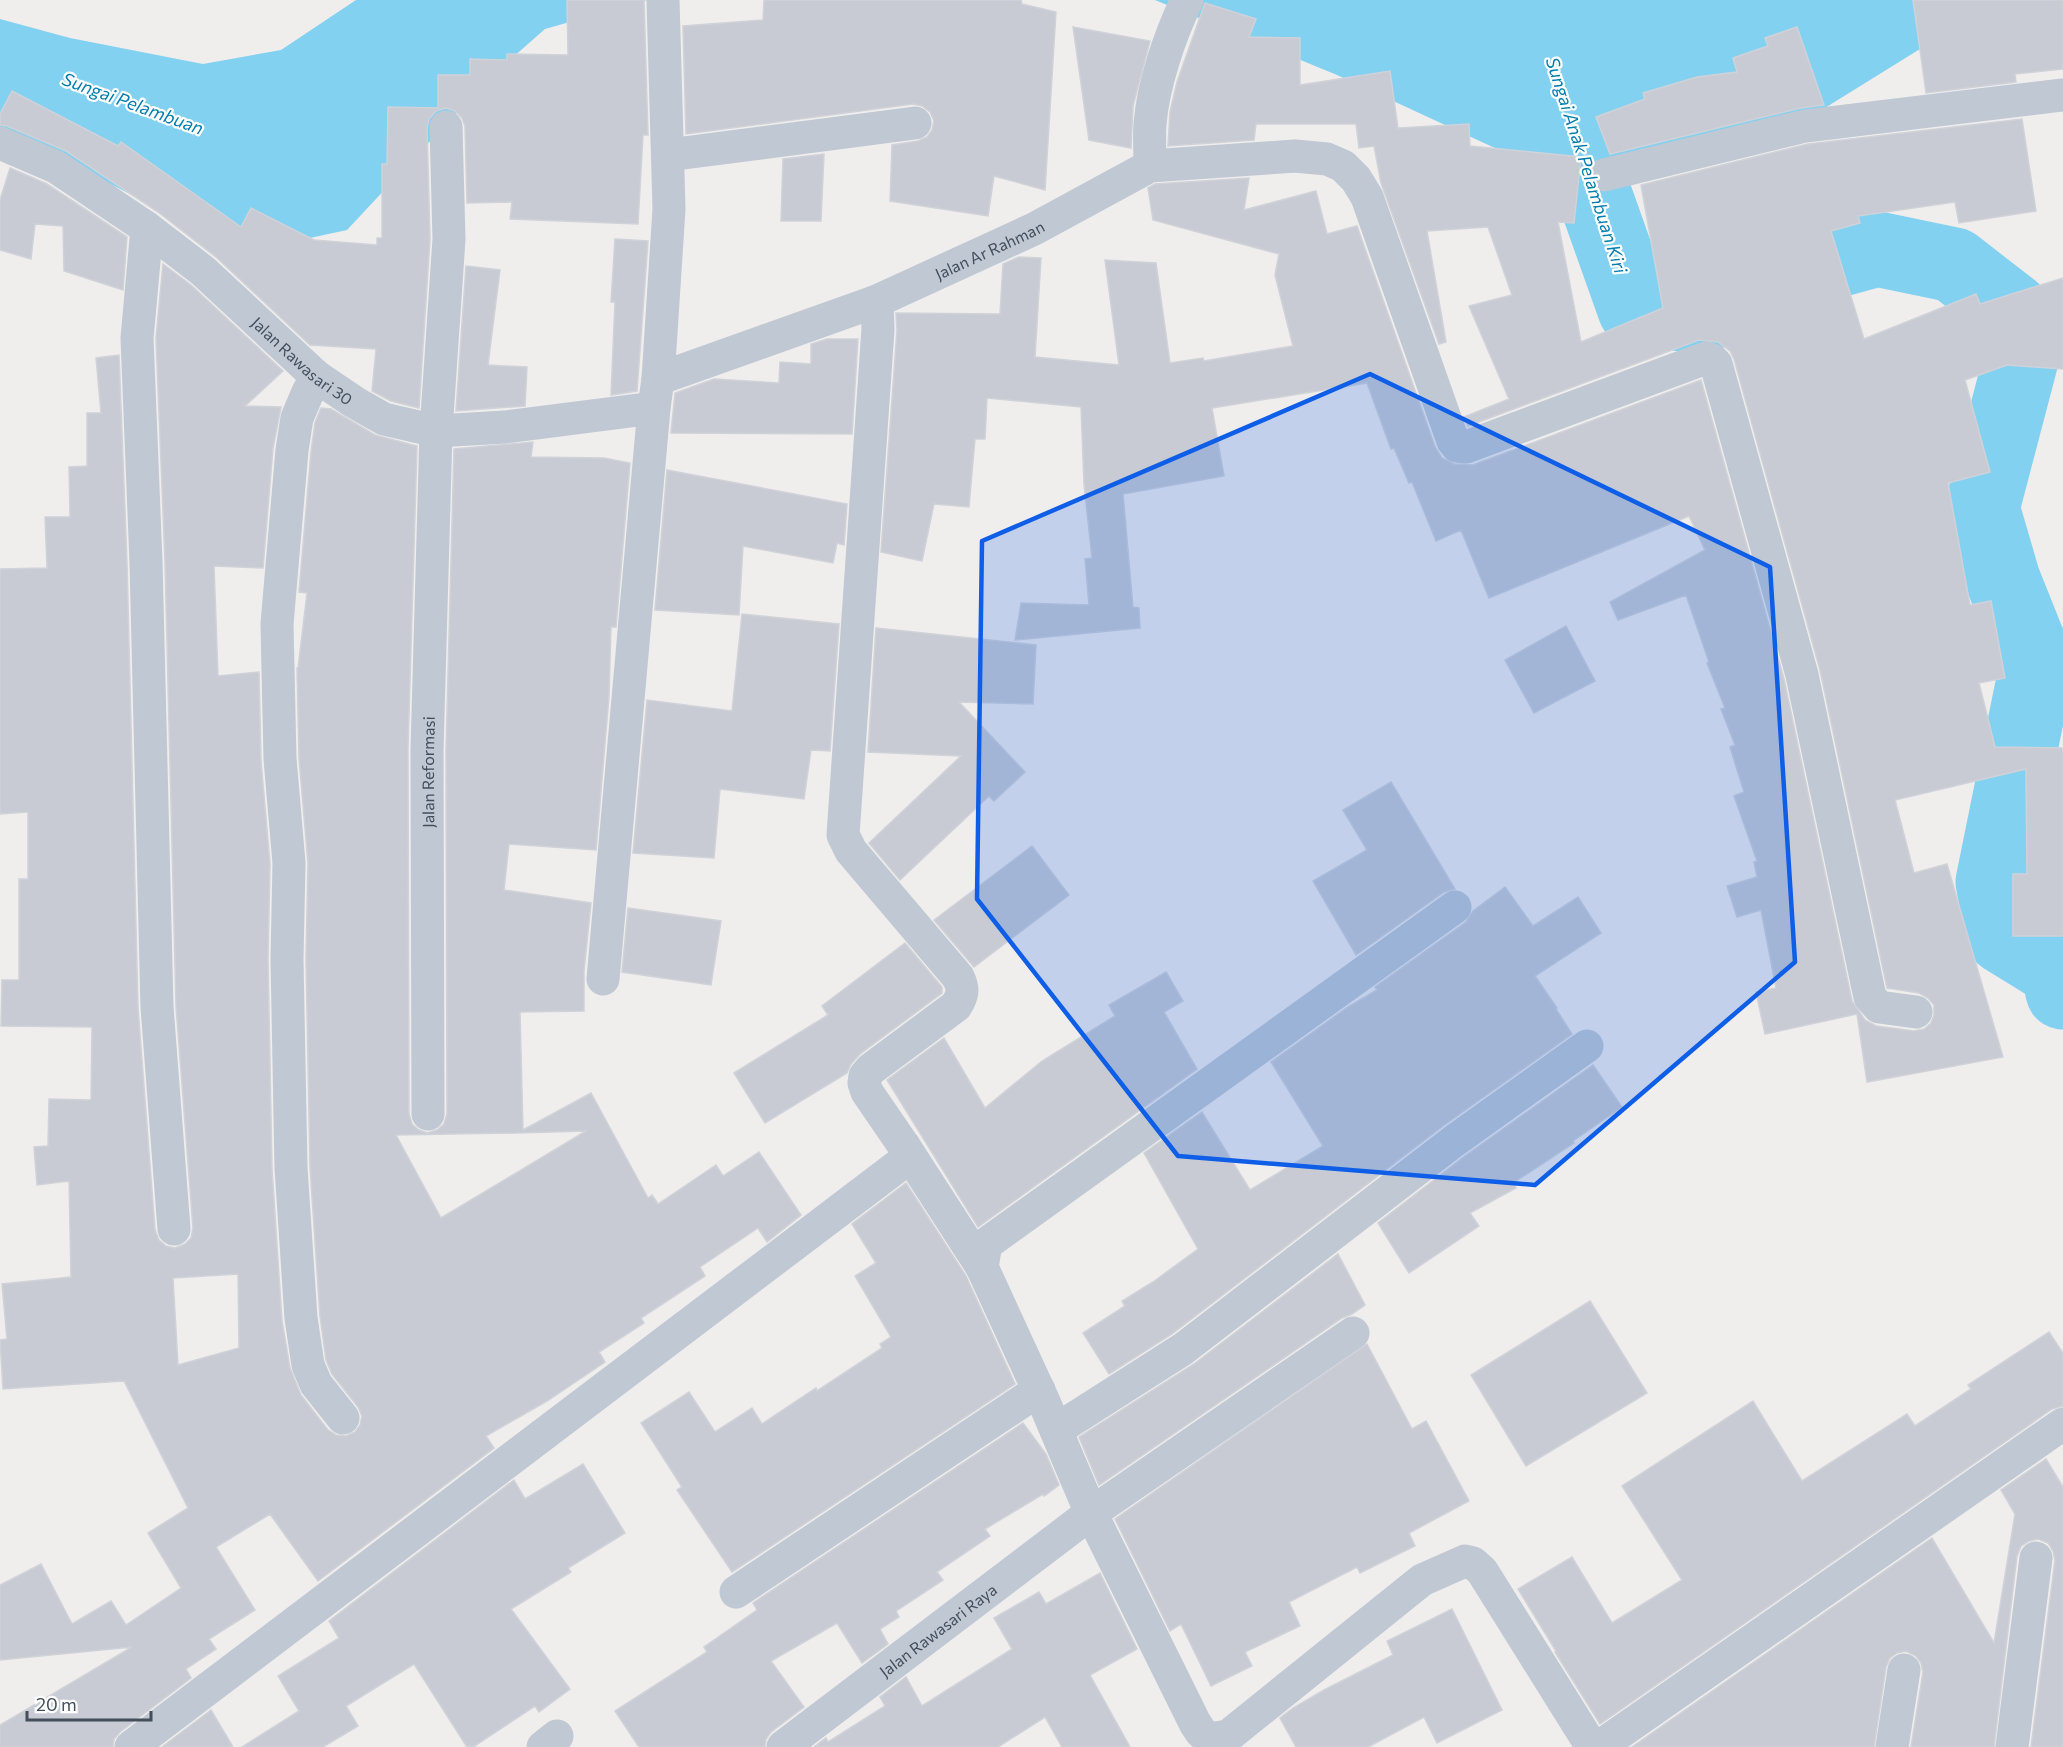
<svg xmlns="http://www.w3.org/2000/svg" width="2063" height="1747" viewBox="0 0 2063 1747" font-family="Commissioner,sans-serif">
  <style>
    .water { fill: #82d1f0 }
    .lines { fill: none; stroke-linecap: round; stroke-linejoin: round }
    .river { stroke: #82d1f0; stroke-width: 75 }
    .building { fill: #c8cbd3; stroke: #d0d2d9; stroke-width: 1.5; fill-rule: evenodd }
    .minor { stroke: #bfc8d3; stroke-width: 33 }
    .marked { fill: #0f5ee7; fill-opacity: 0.2; stroke: #0f5ee7; stroke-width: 4.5; stroke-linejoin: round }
    .labels { text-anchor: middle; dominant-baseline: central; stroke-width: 4.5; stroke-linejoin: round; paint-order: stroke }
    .street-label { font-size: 16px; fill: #444f5b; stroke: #fff }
    .water-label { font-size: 18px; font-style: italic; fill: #047eae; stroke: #fff }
  </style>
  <rect width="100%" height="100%" fill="#f0eded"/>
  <g class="water">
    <path d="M356,0h291l-102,29 -57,50 -141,151 -111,24 -73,-43 -163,-84v-108l70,19 133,26 78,-14z"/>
    <path d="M1155,0h844l-179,111 -199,54 -124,-16 -160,-74z"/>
  </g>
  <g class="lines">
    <path class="river" d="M1555,61l8,20 18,76 54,152 67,7 106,-48 69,-19 77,16 58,45 12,38 -42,160 21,72 34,85 -44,217 10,54 55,34 5,22"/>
  </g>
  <g class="building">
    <path d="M567,0h77l4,135h-5l-5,89 -128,-5 2,-17 -45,1 -2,-77 -3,-8 -7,-7 -9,-3 -10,3 -7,8 -2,9 3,111 -11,169 -28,-7 -19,-10 4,-42 -66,-4 -94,-88 -58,-45 -92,-61 -59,-25 -7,-1v-11l12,-23 106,55 3,-4 120,85 10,-19 63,32 63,5v-7h5v-74h5l1,-57 50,1v-33h32v-16l37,1v-6l61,1z"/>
    <path d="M764,0h257l1,4 34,8 -11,178 -51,-14 -6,40 -98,-15 2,-56 26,-4 9,-4 5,-7 2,-9 -4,-9 -8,-6 -9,-2 -227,30 -3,-108 80,-6z"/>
    <path d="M1913,0h150v69l-48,5 1,8 -90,11z"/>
    <path d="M1205,3l51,16 -7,18 51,1v47l90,-14 8,57 71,-4 1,22 111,11 -7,66 -16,-1 23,120 82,-34 -22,-123 167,-41 214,-25 14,92 -77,12 -4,-21 -97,14 2,7 -29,8 33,108 112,-45 4,10 83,-26v91l-56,-4 -42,15 25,92 -42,11 22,122 21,-4 14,77 -26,5 16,64 68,1v188h-50v-62h14l-1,-105 -131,31 19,73 33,-9 56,193 -136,25 -10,-68 -92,20 -9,-42 20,-4 -15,-78 -24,7 -10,-31 30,-9 -3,-15 3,-1 -23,-65 10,-4 -14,-45 5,-2 -14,-36 4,-1 -18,-45 2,-1 -23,-67 -68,25 -8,-18 95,-52 -16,-34 -200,82 -28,-68 -25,11 -24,-59 -3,1 -15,-35 -3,1 -24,-66 -155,25 12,68 -101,18 10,113 6,1 1,20 -125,12 6,-37 68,2 -4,-46 7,-1 -8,-74 -3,-77 -94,-9 -2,41h-10l-6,68 -35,-3 -12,57 -41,-9 16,-222 -1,-17 104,1 3,-50 16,-7 22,1 -6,99 84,8 -14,-105 51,3 14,100 33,-5 1,3 89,-15 -18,-71 4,-21 -126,-34 -5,-32 7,-4 94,-6 -5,32 72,-19 11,43 30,-8 78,221 7,11 12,6 19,1 228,-85 83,299 68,322 13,19 11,6 38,5 10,-2 7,-6 3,-8v-10l-6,-7 -9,-5 -32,-5 -67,-318 -86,-311 -4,-8 -12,-9 -19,-2 -231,86 -4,-9 45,-18 -40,-93 43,-11 -24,-68 -61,4 19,111 -7,2 -58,-161 -7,-37 -15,2 -3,-24h-100l-2,16 -86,6 2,-34 7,-30z"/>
    <path d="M1073,27l77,14 -17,65 -2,42 -42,-8z"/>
    <path d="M1797,27l27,78 -23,3 -191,46 -14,-37 49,-18 -2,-6 54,-16 40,-5 -4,-14 35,-12 -3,-8z"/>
    <path d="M824,154l-3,67h-40l2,-62z"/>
    <path d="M10,168l37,16 80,53 -4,53 -59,-19 -1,-45 -28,-2 -4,35 -31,-9v-50z"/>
    <path d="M615,239l33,2 -11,150 -26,4 4,-93h-4z"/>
    <path d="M163,264l28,21 92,86 -38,35 36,1 -8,41 -10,120 -49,-2 4,110 41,-4 2,89 9,103 -2,95 4,210 10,152 8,47 11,27 27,35 8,5 10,1 9,-4 5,-7 2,-9 -4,-9 -26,-33 -6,-14 -6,-44 -10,-149 -4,-208 2,-96 -9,-105 -2,-90h1l9,-75 -8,-1 12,-140 4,-29 6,-15 10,1 44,26 42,11 -9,303 1,365 3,10 7,6 8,3 10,-3 7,-6 3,-10 -1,-364 8,-301 79,-7 -2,15 73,1 26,5 -14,164h-5l-2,69 -13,154 -87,-6 -5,46 87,13 -7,68v40l-64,1 3,118 68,-37 57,105 4,-3 6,9 58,-39 7,11 36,-24 42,63 -34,27 -9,-14 -58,39 5,9 -64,42 3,5 -45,29 6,10 -58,39 -61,35 8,12 -176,133 -48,-67 -54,33 39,63 -46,29 7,10 -30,20 5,9 -71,54 -6,7 -1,8h-113v-22l132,-78 -132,13v-75l41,-21 31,60 39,-23 15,24 55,-37 -33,-55 40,-25 -64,-127 -121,8 -3,-49 7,-1 -5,-55 69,-7 -2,-96 -32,4 -3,-38 14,-1 1,-47 42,1 1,-73 -91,-1 1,-46h17v-101h9v-67l-28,2v-245l47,-1 -2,-51h25l-1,-50 18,-1v-53h14l-5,-55 23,-3 8,208 11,445 17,222 4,10 7,6 9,2 10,-4 6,-6 2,-10 -17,-222 -11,-444 -9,-224zM586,1131l-145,87 -45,-83 121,-2zM238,1274l1,74 -61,17 -5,-87z"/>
    <path d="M466,266l34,4 -12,95 39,2 -2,39 -69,5z"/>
    <path d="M827,339h31l-6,95 -181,-1 4,-40 39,-14 65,4 1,-21 31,2v-20z"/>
    <path d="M667,470l180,34 -3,41 -7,-2 -4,20 -90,-17 -4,69 -84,-5z"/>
    <path d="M742,614l97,10 -9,127 -19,-1 -7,49 -84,-10 -6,69 -81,-5 14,-153 85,11z"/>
    <path d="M1566,626l29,55 -61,32 -29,-53z"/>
    <path d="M876,628l160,17 -3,59 -74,-2 66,70 -31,29 -5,-5 -89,84 -31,-37 92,-87 -93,-4z"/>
    <path d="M1391,782l64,107 -11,3 -88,63 -43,-74 54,-31 -24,-40z"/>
    <path d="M1032,846l37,49 -95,72 -40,-47z"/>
    <path d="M1505,887l28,39 45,-29 23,36 -66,43 22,32 -1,1 16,25 -129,92 -271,208 -63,40 -26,-41 42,-27 -3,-5 31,-19 45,-33 -54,-96 58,-41 48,78 73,-44 -52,-84 77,-55 29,-17 -2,-3 91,-65 7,-11z"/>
    <path d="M628,908l93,13 -10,64 -89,-13z"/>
    <path d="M905,943l37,44v6l-82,61 -9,10 -4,9 -82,50 -31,-50 94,-58 -6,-9z"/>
    <path d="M1166,972l17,29 -19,11 33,57 -219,158 -91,-147 57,-42 41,70 57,-47 73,-45 -6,-11z"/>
    <path d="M1593,1065l29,42 -49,34 1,2 -61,40 3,5 -46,25 9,13 -70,47 -31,-50 87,-67z"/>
    <path d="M906,1183l60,93 49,108 -283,188 -55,-82 5,-3 -41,-64 48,-31 26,40 37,-24 10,16 54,-36 1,3 65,-43 -2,-4 11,-7 -36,-61 21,-13 -24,-39z"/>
    <path d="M1338,1254l27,51 -13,9 -10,4 -243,167 -20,-48 115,-73z"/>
    <path d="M1590,1301l57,92 -121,73 -55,-91z"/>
    <path d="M2049,1332l14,21v53l-11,3 -452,315 -45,-72 1,-1 -38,-62 54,-32 40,66 70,-43 -60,-94 131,-85 49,80 105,-67 8,12 56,-37 -3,-4z"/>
    <path d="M1367,1344l45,85 14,-8 43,80 -60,32 6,13 -55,27 -3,-6 -68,35 11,24 -55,26 7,14 -41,20 -30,-62 -11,7 -55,-112z"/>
    <path d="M1023,1423l23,31 13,31 -15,11 -1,-2 -58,35 5,7 -53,36 6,8 -47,31 3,6 -19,12 8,15 -26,19 -25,-40 -66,38 33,46 -33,25 -5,7 -1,8h-126l-24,-36 92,-59 -3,-5 53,-37 -4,-7z"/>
    <path d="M2046,1459l17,28v260h-32l24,-187 -2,-9 -5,-8 -10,-4 -9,2 -8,5 -4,10 -23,191h-83l12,-75 -2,-9 -5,-7 -10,-5 -9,2 -7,5 -4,9 -12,80h-242l300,-209 62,105 21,-129 -14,-24z"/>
    <path d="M583,1464l42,69 -57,35 3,4 -60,37 59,80 -31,23 -4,-6 -62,41h-6l-53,-83 -68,42 12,20 -35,21h-81l57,-36 -21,-35 61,-38 -10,-17 185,-141 11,19z"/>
    <path d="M1100,1573l37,76 -47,26 40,72h-68l-17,-30 -47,30h-184l12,-9 2,4 57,-36 -5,-9 26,-20 16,29 90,-57 -18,-31 45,-26 7,12z"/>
    <path d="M1452,1609l50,101 -65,33 -13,-26 -56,30h-72l-16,-29 13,-10 31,-18 69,-35 -6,-14z"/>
    <path d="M211,1710l22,37h-71z"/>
  </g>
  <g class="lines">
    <g class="minor">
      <path id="s1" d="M0,143l56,24 91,61 56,43 114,106 37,25 30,17 52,12 69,-4 149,-19"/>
      <path d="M668,155l247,-32"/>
      <path d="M1150,166c0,-14 -1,-28 0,-42 3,-39 20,-89 37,-124"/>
      <path d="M1604,175l201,-49 258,-31"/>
      <path d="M147,228l-10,110 9,224 11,445 17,222"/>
      <path d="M317,377l-9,15 -11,26 -5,32 -15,174 3,135 9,104 -2,96 4,209 10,150 7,47 8,19 27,34"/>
      <path id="s2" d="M658,379l219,-78 157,-72 116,-63 145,-10 32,3 16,7 13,13 11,18 86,244 4,5 9,1 240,-89 6,2 4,4 86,311 68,322 9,10 37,5"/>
      <path d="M1455,907l-469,337 -4,23 62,135 47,111 104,210 6,9 8,7 19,-3 194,-156 43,-19 8,2 9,8 110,176"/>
      <path d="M603,979l51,-571 4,-29 11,-170 -6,-209"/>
      <path id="s3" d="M428,1114l-1,-364 9,-319 13,-192 -3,-112"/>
      <path d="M904,1146l78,121"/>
      <path d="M1056,1430l127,-81 271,-208 133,-95"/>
      <path d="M736,1592l303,-202"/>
      <path d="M131,1747l772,-585 3,-9 -2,-7 -37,-54 -3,-9 1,-7 6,-7 85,-63c7,-11 8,-17 2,-29l-107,-126 -8,-16 35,-506 -1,-28"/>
      <path d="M543,1747l14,-11"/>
      <path id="s4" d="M783,1747l308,-234 262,-180"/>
      <path d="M1599,1747l464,-323"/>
      <path d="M1892,1747l12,-77"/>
      <path d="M2012,1747l24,-189"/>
    </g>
  </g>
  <path class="marked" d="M1370,374l400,193 25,395 -260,223 -357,-29 -201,-257 5,-358z"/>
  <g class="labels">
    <g class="street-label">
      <text stroke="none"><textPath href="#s2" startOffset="356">Jalan Ar Rahman</textPath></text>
      <text stroke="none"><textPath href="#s1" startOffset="375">Jalan Rawasari 30</textPath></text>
      <text stroke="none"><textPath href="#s3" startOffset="342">Jalan Reformasi</textPath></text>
      <text stroke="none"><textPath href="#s4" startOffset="194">Jalan Rawasari Raya</textPath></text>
    </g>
    <g class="water-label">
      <text transform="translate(133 103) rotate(20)">Sungai Pelambuan</text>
      <text transform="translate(1587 165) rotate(72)">Sungai Anak Pelambuan Kiri</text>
    </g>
  </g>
  <path d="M27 1711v9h124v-9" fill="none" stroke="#444f5b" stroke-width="3"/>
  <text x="36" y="1711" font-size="18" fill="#444f5b" stroke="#ffffff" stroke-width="4.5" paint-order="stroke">20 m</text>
</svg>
